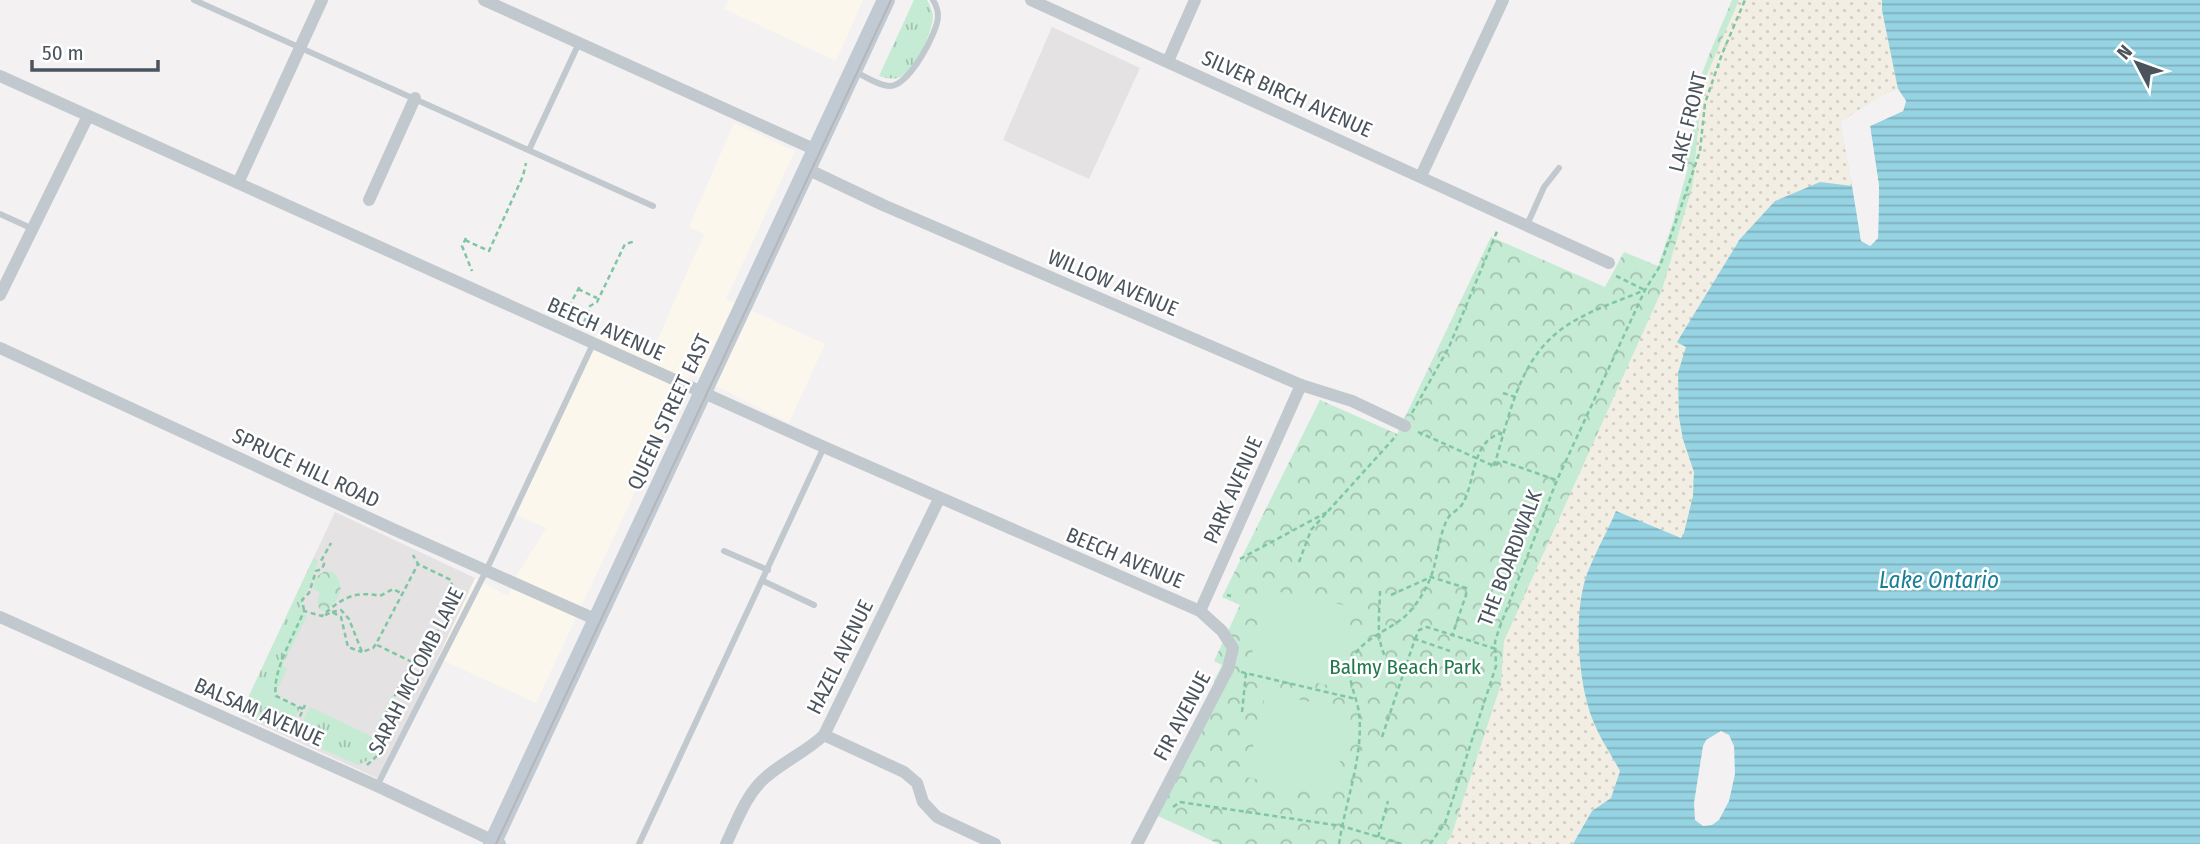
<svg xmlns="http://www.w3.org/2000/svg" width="2200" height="844" viewBox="0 0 2200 844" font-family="'Fira Sans Condensed',sans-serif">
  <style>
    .commercial { fill: #fbf7ed }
    .education { fill: #e4e2e2 }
    .grass { fill: url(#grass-tufts) }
    .forest { fill: url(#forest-crowns) }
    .sand { fill: url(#sand-dots) }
    .pitch { fill: #c5ebd4 }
    .water { fill: url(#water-rules) }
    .pier { fill: #f3f1f1 }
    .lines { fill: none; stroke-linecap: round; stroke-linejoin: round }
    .path { stroke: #80c6a3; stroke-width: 2.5; stroke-dasharray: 5 3.5; stroke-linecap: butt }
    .lane { stroke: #c1c8ce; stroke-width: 6 }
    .street { stroke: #c1c8ce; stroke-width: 12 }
    .secondary { stroke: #c1c9d2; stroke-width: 18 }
    .tram { stroke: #b4b6ba; stroke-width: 2 }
    .labels { text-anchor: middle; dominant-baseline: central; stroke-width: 5; stroke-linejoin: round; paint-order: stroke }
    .street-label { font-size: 21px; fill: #4b545d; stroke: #fff }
    .park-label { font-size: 21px; fill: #22784c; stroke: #fff }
    .water-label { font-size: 23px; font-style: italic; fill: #1b7e97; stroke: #fff }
  </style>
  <defs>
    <pattern id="grass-tufts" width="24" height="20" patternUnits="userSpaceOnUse" patternTransform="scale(1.75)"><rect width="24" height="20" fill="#c5ebd4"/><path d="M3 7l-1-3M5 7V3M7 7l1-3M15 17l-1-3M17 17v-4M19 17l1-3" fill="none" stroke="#a2c1af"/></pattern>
    <pattern id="forest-crowns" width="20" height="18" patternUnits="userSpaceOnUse" patternTransform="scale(1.75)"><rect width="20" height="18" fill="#c5ebd4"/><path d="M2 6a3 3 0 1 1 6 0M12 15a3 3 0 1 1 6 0" fill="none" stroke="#a2c1af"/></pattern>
    <pattern id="sand-dots" width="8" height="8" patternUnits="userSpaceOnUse" patternTransform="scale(1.75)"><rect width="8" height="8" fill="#f2eee4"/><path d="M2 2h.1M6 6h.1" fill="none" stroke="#d1cec6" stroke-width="1.8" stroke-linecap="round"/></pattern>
    <pattern id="water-rules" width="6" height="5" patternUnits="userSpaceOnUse" patternTransform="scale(1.75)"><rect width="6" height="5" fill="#97d4e3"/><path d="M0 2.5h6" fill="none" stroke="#7dafbb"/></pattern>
  </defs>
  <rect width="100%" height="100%" fill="#f3f1f1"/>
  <g class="commercial">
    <path d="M729,0h134l-27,61 -112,-52z"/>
    <path d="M734,123l61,28 -69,148 99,45 -36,79 -98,-50 -155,330 -98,-45 37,-80 33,18 10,-23 28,-45 -35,-15 86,-179 52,25 55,-125 -15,-7z"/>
  </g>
  <g class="education">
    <path d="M1052,27l88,41 -51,111 -86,-39z"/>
    <path d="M335,512l140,66 -94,202 -141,-65z"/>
  </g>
  <g class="grass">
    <path d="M914,0h13c3,5 5,10 6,16 0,15 -18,56 -33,61 -7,3 -14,1 -21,-1z"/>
    <path d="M314,557l4,5c-6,14 -5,26 -17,37l1,13 5,4 -25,49 5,4 -11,23 4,7 20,9 -12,26 -47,-21z"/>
    <path d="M391,696h2l-2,22 -13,21 -4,16 -3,4 -13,6 -63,-28 15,-30 63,30z"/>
  </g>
  <g class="forest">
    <path d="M1732,0h150v10l16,79 -17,6 -41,27 12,64 -32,-4 -247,662h-354l-61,-28 58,-122 -2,-13 8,-16 -8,-4 26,-56 -18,-8 98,-197 77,34 94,-197 114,50 19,-35 34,14 15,-44 15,-55 -8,-4 20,-51 2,-26 4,-10 -4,-2c9,-26 20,-49 30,-74z"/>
    <path d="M325,571l8,1c14,17 7,26 -7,39l-6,-1 -3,-7 3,-10 -7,-5 3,-11z"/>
  </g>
  <path class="sand" d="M1739,0h143v10l16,79 -17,6 -41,27 12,64 -32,-4 -143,161 9,4 -8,26 1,44 4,22 11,33 -1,24 -9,37 -3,6 -65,-28 -35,89 -1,32 3,48 9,38 28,53 -9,27 -19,13 -19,33h-128l6,-7 50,-153 3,-43 158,-351 31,-106 9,-98z"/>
  <g class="pitch">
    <path d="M1265,589l88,18 -16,80 -88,-18z"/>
    <path d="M1266,692l86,19 -20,85 -86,-19z"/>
  </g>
  <path class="water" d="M1882,0h318v844h-627l19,-33 19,-13 9,-27c-9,-17 -21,-34 -28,-53 -14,-36 -19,-106 -5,-144 8,-21 20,-42 29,-63l65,27 3,-5 9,-37 1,-24 -11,-33 -4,-22 -1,-44 8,-26 -9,-5 63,-103 35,-38 45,-19 32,4 9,54 9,6 8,-8 1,-52 -9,-60 33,-15 3,-10 -8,-12 -16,-79z"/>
  <g class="pier">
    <path d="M1898,89l8,12 -3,10 -33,15 9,60 -1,52 -8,8 -9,-5 -9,-59 4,3 8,53 5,4 5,-6 1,-50 -9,-60 34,-17 2,-7 -7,-12z"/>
    <path d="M1721,731l8,4 5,11 1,28 -6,27 -10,19 -7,5 -9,1 -8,-6 -1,-17 9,-57 3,-6z"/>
  </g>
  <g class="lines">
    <g class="path">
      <path d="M466,238l-4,8 10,25"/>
      <path d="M465,240l24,11 34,-75 3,-13"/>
      <path d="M1616,276l29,14"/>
      <path d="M578,289l19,9"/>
      <path d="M565,314l15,-28"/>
      <path d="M584,323l6,-17 7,-4 28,-58 11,-3"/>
      <path d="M1503,393l12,4"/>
      <path d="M1412,413l37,-66 49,-118"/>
      <path d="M1418,432l76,34 8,-5 54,19"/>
      <path d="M1494,466c16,-51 24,-108 72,-140 24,-16 53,-25 79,-36"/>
      <path d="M1240,559l89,-48"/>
      <path d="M1299,562l12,-32 85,-94"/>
      <path d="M1380,591c0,19 -6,55 9,70 5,5 18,6 26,8"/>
      <path d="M1227,595l4,1"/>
      <path d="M1391,595l40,-18 35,11v7l-14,41"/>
      <path d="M304,610l-2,-10 7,-7 7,-22 6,-2 2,-5 -3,-3 10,-18"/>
      <path d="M332,612l9,-2 8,9 13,33 11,-4 3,-4 42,-80"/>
      <path d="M325,615l7,-3 9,5 7,30 14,5"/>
      <path d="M1415,639l4,-9 8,-3 69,22"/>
      <path d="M377,645l35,17"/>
      <path d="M1241,672l115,27"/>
      <path d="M303,709l-27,-13c-5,-23 19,-63 28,-85l18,5c19,-17 32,-26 58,-20l13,-7 10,5"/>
      <path d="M1242,712l4,-39"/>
      <path d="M293,732l12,-27"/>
      <path d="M1382,737l33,-98 35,12"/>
      <path d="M367,765l12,-11 14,-40 2,-19 17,-33 15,-9 27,-56 -3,-17 -33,-16 -5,-9"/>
      <path d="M1173,807l7,-5 162,24 60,18"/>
      <path d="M1378,837l10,-36"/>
      <path d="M1339,844c6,-41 25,-89 20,-131 -2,-16 -13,-35 -8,-51 8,-22 35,-30 52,-44 12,-10 21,-25 27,-39 8,-19 8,-43 18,-61 4,-6 12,-9 15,-15 13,-23 8,-62 39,-70"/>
      <path d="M1430,844l15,-21 51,-157 -1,-24 4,-13 58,-149 88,-190 15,-24 21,-59 19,-56 5,-48 17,-49 23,-54"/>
    </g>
    <g class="lane">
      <path d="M194,0l459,206"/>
      <path d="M854,71c10,5 25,15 36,15 19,0 48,-54 48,-70 0,-6 -2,-11 -5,-16"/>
      <path d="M529,150l50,-107"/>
      <path d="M0,214l33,15"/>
      <path d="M1527,225l17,-38 15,-19"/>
      <path d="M724,551l44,19"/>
      <path d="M763,581l51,24"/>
      <path d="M377,786l109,-215 107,-227"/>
      <path d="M639,844l185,-397"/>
    </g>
    <g class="street">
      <path d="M484,0l332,150"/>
      <path d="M1031,0l578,263"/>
      <path d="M1168,61l27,-61"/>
      <path d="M0,76l824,371 376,164 22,20 11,17 -5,21 -91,175"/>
      <path d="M807,169l76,36 418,180 51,16 53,25"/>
      <path d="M1421,176l82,-176"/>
      <path d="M238,183l84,-183"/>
      <path d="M369,200l46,-102"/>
      <path d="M0,295l88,-179"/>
      <path d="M0,348l395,182 202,90"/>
      <path d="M1200,611l101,-226"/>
      <path d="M0,617l377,169 123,58"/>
      <path d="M824,735l80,37 13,11 6,19 14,15 58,27"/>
      <path d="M726,844c11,-23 20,-50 40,-67 18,-16 40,-25 58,-42l115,-236"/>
    </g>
    <path class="secondary" d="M492,844l394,-844"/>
    <path class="tram" d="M496,844l395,-844"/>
  </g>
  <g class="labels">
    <g class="street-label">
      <text transform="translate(1287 94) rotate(24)">SILVER BIRCH AVENUE</text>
      <text transform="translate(1688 122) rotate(-76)">LAKE FRONT</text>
      <text transform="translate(1113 283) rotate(23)">WILLOW AVENUE</text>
      <text transform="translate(606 329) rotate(24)">BEECH AVENUE</text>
      <text transform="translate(669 412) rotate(-65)">QUEEN STREET EAST</text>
      <text transform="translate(306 468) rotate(25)">SPRUCE HILL ROAD</text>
      <text transform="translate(1233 490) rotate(-66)">PARK AVENUE</text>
      <text transform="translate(1125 558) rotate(23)">BEECH AVENUE</text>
      <text transform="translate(1510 558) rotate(-69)">THE BOARDWALK</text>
      <text transform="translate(840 657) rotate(-64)">HAZEL AVENUE</text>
      <text transform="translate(416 671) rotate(-63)">SARAH MCCOMB LANE</text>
      <text transform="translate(259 712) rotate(24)">BALSAM AVENUE</text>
      <text transform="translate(1182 716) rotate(-62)">FIR AVENUE</text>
    </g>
    <g class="park-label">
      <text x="1405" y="667">Balmy Beach Park</text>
    </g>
    <g class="water-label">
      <text x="1939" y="580">Lake Ontario</text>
    </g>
  </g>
  <g transform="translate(2137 63) rotate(311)" stroke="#ffffff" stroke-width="5" paint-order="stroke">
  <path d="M0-5L12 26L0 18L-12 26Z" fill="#4b545d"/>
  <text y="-10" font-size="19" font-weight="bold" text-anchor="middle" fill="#4b545d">N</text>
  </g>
  <path d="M32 60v10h126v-10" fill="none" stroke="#4b545d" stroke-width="3.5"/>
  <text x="42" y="60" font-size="21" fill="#4b545d" stroke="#ffffff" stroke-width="5" paint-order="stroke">50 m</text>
</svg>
